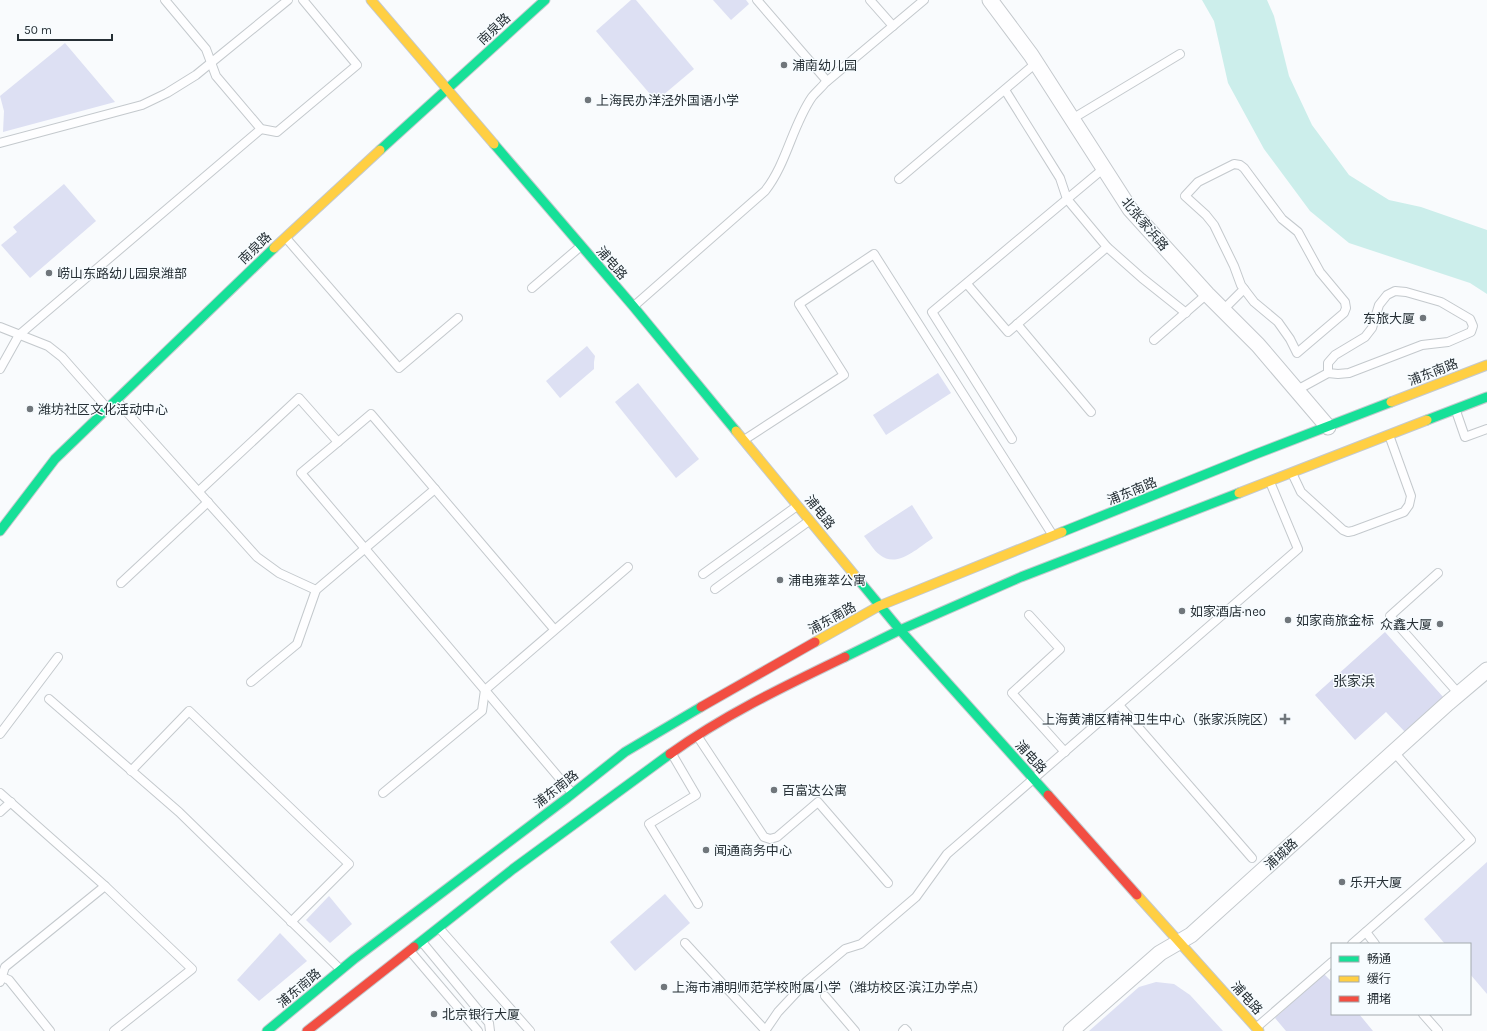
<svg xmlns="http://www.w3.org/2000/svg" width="1487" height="1031" viewBox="0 0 1487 1031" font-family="Karla,'Noto Sans SC',sans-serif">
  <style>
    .green { fill: #dde0f3 }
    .forest { fill: #dadcf1 }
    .water { fill: #cceeeb }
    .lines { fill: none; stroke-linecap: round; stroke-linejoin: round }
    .lane-casing { stroke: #c4c9cd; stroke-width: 10 }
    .street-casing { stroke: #c4c9cd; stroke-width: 17 }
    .fast-casing { stroke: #c4c9cd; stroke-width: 11 }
    .slow-casing { stroke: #c4c9cd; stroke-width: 11 }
    .jam-casing { stroke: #c4c9cd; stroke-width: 11 }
    .lane { stroke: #fefeff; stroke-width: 8 }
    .street { stroke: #fefeff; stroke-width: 15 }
    .fast { stroke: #16e098; stroke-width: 9 }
    .slow { stroke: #ffcf43; stroke-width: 9 }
    .jam { stroke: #f24e42; stroke-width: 9 }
    .poi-dot { fill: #70767b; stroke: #f7fcff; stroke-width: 1.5 }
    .labels { text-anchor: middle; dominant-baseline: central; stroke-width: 3; stroke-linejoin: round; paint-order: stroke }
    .street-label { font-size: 13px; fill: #262f35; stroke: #f7fcff }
    .poi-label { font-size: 13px; fill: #262f35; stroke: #f7fcff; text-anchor: start }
    .neighbourhood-label { font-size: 14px; fill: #262f35; stroke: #f7fcff }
  </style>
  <rect width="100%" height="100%" fill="#f9fbfd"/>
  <g class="green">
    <path d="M631,0h5l58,69 -38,32 -60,-70z"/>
    <path d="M713,0h33l3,4 -18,16z"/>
    <path d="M65,43l50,59 -112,30 1,-21 -4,-15z"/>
    <path d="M64,184l32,37 -66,57 -29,-33 16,-13 -4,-5z"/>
    <path d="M587,346l8,10 -1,6v7l-34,29 -14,-17z"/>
    <path d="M938,373l13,20 -65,42 -13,-20z"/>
    <path d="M638,383l61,76 -23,19 -61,-76z"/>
    <path d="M912,505l21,33c-14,9 -36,31 -53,17 -6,-4 -11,-13 -16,-19z"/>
    <path d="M1487,862v132l-17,-20v-30h-25l-21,-25z"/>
    <path d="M665,894l25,29 -55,48 -25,-29z"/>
    <path d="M329,896l23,28 -22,19 -24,-23z"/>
    <path d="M280,933l27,28 -48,40 -22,-21z"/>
    <path d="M1156,982l18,2 16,11 33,36h-134l50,-44z"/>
  </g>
  <g class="forest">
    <path d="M1385,632l59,66 -38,35 -20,-21 -31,28 -40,-45z"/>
    <path d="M1324,974l8,8v32h27l14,17h-87l-11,-13z"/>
  </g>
  <path class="water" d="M1202,0h65l7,16 15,60 23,49 37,50 40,25 32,7 66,23v64l-17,-11 -121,-40 -39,-32 -46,-62 -36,-66 -14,-62z"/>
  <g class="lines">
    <g class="lane-casing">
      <g id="lane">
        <path d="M165,0l41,49 10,27 45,53 16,3 80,-67 -54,-65"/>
        <path d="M757,0l70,81"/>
        <path d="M870,0l23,26"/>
        <path d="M1005,90l55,88 7,21 40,48 35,31 44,35"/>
        <path d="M1072,119l108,-65"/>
        <path d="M0,143l142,-38 25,-12 29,-18 92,-75"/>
        <path d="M1234,164l6,1 4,3 38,51 16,13 22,40 25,30 1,6 -2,5 -47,40 -7,-14 -12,-17 -24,-20 -13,-17 -7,-19 -20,-41 -8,-10 -21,-19 13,-14z"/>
        <path d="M899,179l137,-116"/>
        <path d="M286,238l113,130 59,-50"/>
        <path d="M967,284l41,48 99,-85"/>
        <path d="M532,288l49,-42"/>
        <path d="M634,306l131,-115c22,-28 27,-65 47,-94 4,-5 9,-9 13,-14l99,-83"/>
        <path d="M1223,310l21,-21"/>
        <path d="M1017,324l74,88"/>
        <path d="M0,327l48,19 14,11 45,51"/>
        <path d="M1154,340l53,-46"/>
        <path d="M0,369l19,-34 242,-206"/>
        <path d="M1297,390l31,-17 10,1 11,-1 73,-28 26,-3 23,-10 2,-6 -3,-7 -29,-17 -35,-10 -11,-1 -8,4 -8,10 -7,23 -7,9 -30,18 -7,8v10"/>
        <path d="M116,400l141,157 22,16 37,17"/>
        <path d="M1456,411l9,26 22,-8"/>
        <path d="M1012,439l-80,-127 171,-143"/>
        <path d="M744,440l100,-65 -45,-71 75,-50 178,280"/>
        <path d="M338,442l33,-28 183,215"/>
        <path d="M1292,473l9,19 42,38 5,2 5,-1 51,-19 5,-7 2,-9 -22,-61"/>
        <path d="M199,491l100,-93 39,44 -37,31 271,320"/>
        <path d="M1438,573l-48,43 69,78"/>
        <path d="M703,574l94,-68"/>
        <path d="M121,583l87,-81"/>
        <path d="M715,589l94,-68"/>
        <path d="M1029,615l31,34 -48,44 53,59"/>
        <path d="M251,682l46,-38 19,-54 119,-101"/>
        <path d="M49,699l130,113 161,157"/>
        <path d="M1119,705l133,153"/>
        <path d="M0,734l58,-77"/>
        <path d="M698,737l66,100 6,2 7,-2 41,-35 70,81"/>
        <path d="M672,754l24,41 -47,29 49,80"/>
        <path d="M131,771l58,-60 160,153 -58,58"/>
        <path d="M0,793l105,93 87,83 -78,62"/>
        <path d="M383,793l99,-82 3,-21 143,-123"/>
        <path d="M0,812l11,-10"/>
        <path d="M439,928l91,103"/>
        <path d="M1366,932l9,12"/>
        <path d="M422,942l67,81 1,8"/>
        <path d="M685,943l80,87"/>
        <path d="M1352,944l119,-104 -77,-88"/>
        <path d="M410,951l68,80"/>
        <path d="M0,976l9,4 41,51"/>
        <path d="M0,982l5,-15 100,-81"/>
        <path d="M825,996l30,35"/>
        <path d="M1423,1014l15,17"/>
        <path d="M1257,1027l75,-65"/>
        <path d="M765,1031l13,-19 29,-31 38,-32 16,-5 55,-47 31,-43 351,-305 -28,-67"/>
        <path d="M903,1031l2,-2 2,2"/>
      </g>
    </g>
    <g class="street-casing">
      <g id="street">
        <path d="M990,0l41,55 99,154 77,85 51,51 70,82"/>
        <path d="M1071,1031l89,-78 31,-18 257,-232 39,-33"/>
      </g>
    </g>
    <g class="fast-casing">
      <g id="fast">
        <path d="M494,144l139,162 103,125"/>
        <path d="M380,150l165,-150"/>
        <path d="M1427,420l60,-23"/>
        <path d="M0,531l55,-72 219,-211"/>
        <path d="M1062,532l194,-78 135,-52"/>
        <path d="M857,578l43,52 148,165"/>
        <path d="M845,657l55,-27 121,-53 218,-84"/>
        <path d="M414,947l99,-78 157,-115"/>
        <path d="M267,1031l87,-72 213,-161 58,-46 76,-45"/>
      </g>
    </g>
    <g class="slow-casing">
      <g id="slow">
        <path d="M371,0l123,144"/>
        <path d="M274,248l106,-98"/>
        <path d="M1391,402l96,-37"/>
        <path d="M736,431l121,147"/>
        <path d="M1239,493l188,-73"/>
        <path d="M815,642l64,-36 183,-74"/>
        <path d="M1137,895l122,136"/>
      </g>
    </g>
    <g class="jam-casing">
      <g id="jam">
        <path d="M701,707l114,-65"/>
        <path d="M670,754c54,-39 115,-68 175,-97"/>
        <path d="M1048,795l89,100"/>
        <path d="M307,1031l107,-84"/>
      </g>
    </g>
    <use href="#lane" class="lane"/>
    <use href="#street" class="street"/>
    <use href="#fast" class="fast"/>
    <use href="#slow" class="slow"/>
    <use href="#jam" class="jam"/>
  </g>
  <g class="poi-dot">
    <circle cx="784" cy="65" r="4"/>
    <circle cx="588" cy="100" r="4"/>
    <circle cx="49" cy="273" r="4"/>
    <circle cx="1423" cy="318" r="4"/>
    <circle cx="30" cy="409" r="4"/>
    <circle cx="780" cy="580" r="4"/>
    <circle cx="1182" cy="611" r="4"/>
    <circle cx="1288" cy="620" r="4"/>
    <circle cx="1440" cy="624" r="4"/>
    <path d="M1283 713h4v4h4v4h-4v4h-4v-4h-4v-4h4z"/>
    <circle cx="774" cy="790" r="4"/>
    <circle cx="706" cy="850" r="4"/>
    <circle cx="1342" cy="882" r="4"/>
    <circle cx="664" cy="987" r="4"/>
    <circle cx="434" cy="1014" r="4"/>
  </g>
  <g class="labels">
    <g class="street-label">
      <text transform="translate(494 29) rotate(-43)">南泉路</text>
      <text transform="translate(1145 224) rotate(50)">北张家浜路</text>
      <text transform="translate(255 248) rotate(-44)">南泉路</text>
      <text transform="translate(612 263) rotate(49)">浦电路</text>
      <text transform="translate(1433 372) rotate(-21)">浦东南路</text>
      <text transform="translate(1132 491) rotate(-22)">浦东南路</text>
      <text transform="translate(820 512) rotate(51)">浦电路</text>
      <text transform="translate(832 618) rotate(-29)">浦东南路</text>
      <text transform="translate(1031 757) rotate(48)">浦电路</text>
      <text transform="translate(556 789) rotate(-38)">浦东南路</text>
      <text transform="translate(1281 854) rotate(-42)">浦城路</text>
      <text transform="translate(299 988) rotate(-40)">浦东南路</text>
      <text transform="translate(1247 998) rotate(48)">浦电路</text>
    </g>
    <g class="poi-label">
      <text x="792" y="65">浦南幼儿园</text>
      <text x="596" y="100">上海民办洋泾外国语小学</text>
      <text x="57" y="273">崂山东路幼儿园泉潍部</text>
      <text x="1415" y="318" text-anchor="end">东旅大厦</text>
      <text x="38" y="409">潍坊社区文化活动中心</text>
      <text x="788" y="580">浦电雍萃公寓</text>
      <text x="1190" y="611">如家酒店·neo</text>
      <text x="1296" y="620">如家商旅金标</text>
      <text x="1432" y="624" text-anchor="end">众鑫大厦</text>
      <text x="1276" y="719" text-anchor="end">上海黄浦区精神卫生中心（张家浜院区）</text>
      <text x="782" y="790">百富达公寓</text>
      <text x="714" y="850">闻通商务中心</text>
      <text x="1350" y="882">乐开大厦</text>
      <text x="672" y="987">上海市浦明师范学校附属小学（潍坊校区·滨江办学点）</text>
      <text x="442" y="1014">北京银行大厦</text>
    </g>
    <g class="neighbourhood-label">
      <text x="1354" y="681">张家浜</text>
    </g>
  </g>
  <rect x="1331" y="943" width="140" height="72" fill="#f7fcff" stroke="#a3aaae"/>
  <rect x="1339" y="956" width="20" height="6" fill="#16e098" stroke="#a3aaae"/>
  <text x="1367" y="963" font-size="12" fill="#262f35">畅通</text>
  <rect x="1339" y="976" width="20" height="6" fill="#ffcf43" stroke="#a3aaae"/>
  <text x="1367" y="983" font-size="12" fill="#262f35">缓行</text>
  <rect x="1339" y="996" width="20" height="6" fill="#f24e42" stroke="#a3aaae"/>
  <text x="1367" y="1003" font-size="12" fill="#262f35">拥堵</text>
  <path d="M18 34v6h94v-6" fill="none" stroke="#262f35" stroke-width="2"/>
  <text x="24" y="34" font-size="12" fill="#262f35" stroke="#f7fcff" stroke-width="3" paint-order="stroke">50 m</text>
</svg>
